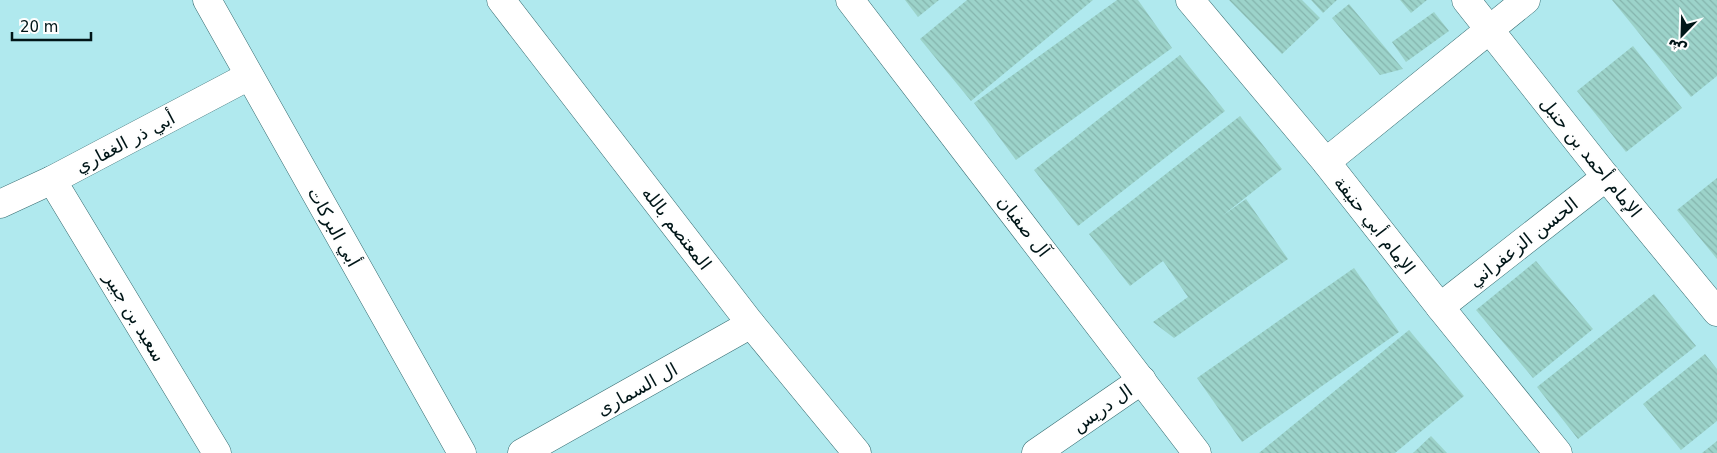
<svg xmlns="http://www.w3.org/2000/svg" width="1717" height="453" viewBox="0 0 1717 453" font-family="'DejaVu Sans','Noto Sans Arabic',sans-serif">
  <style>
    .building { fill: url(#building-back-hatch) }
    .lines { fill: none; stroke-linecap: round; stroke-linejoin: round }
    .minor-casing { stroke: #356b70; stroke-width: 29 }
    .minor { stroke: #fff; stroke-width: 28 }
    .labels { text-anchor: middle; dominant-baseline: central; stroke-width: 4; stroke-linejoin: round; paint-order: stroke }
    .street-label { font-size: 18px; fill: #011618; stroke: #fefefe }
  </style>
  <defs>
    <pattern id="building-back-hatch" width="6" height="6" patternUnits="userSpaceOnUse" patternTransform="scale(1.25)"><rect width="6" height="6" fill="#9cd3ca"/><path d="M-1 5l2 2M0 0l6 6M5-1l2 2" fill="none" stroke="#85b4ad"/></pattern>
  </defs>
  <rect width="100%" height="100%" fill="#b0e9ee"/>
  <g class="building">
    <path d="M905,0h34l-21,17z"/>
    <path d="M967,0h126l-122,101 -51,-62z"/>
    <path d="M1117,0h21l34,48 -156,112 -42,-57z"/>
    <path d="M1229,0h73l18,18 -38,36z"/>
    <path d="M1311,0h26l-14,13z"/>
    <path d="M1400,0h27l-16,13z"/>
    <path d="M1612,0h105v76l-26,21z"/>
    <path d="M1349,4l54,65 -23,6 -48,-57z"/>
    <path d="M1434,12l15,19 -43,31 -14,-20z"/>
    <path d="M1633,46l49,62 -56,44 -49,-61z"/>
    <path d="M1180,55l45,56 -147,115 -44,-56z"/>
    <path d="M1240,116l42,53 -60,47 24,-17 42,60 -114,79 -21,-16 35,-25 -25,-36 -33,25 -41,-52z"/>
    <path d="M1717,178v81l-40,-49z"/>
    <path d="M1536,261l57,68 -60,49 -57,-68z"/>
    <path d="M1354,268l45,64 -157,110 -45,-64z"/>
    <path d="M1654,294l42,52 -118,93 -41,-52z"/>
    <path d="M1409,330l55,66 -69,57h-136z"/>
    <path d="M1705,354l12,15v52l-36,29 -38,-46z"/>
    <path d="M1431,436l16,17h-34z"/>
    <path d="M1717,441v12h-15z"/>
  </g>
  <g class="lines">
    <g class="minor-casing">
      <g id="minor">
        <path d="M207,0l255,453"/>
        <path d="M501,0l250,324 106,129"/>
        <path d="M850,0l347,453"/>
        <path d="M1190,0l136,162 114,145 118,146"/>
        <path d="M1466,0l140,177 111,135"/>
        <path d="M1326,162l200,-162"/>
        <path d="M52,180l165,273"/>
        <path d="M0,204l52,-24 197,-104"/>
        <path d="M1440,307l166,-130"/>
        <path d="M522,453l229,-129"/>
        <path d="M1036,453l106,-73"/>
      </g>
    </g>
    <use href="#minor" class="minor"/>
  </g>
  <g class="labels">
    <g class="street-label">
      <text transform="translate(125 142) rotate(-28)">أبي ذر الغفاري</text>
      <text transform="translate(1591 157) rotate(51)">الإمام أحمد بن حنبل</text>
      <text transform="translate(1375 225) rotate(52)">الإمام أبي حنيفة</text>
      <text transform="translate(1024 226) rotate(52)">آل صفيان</text>
      <text transform="translate(334 227) rotate(61)">أبي البركات</text>
      <text transform="translate(677 228) rotate(52)">المعتصم بالله</text>
      <text transform="translate(1523 242) rotate(-38)">الحسن الزعفراني</text>
      <text transform="translate(135 317) rotate(59)">سعيد بن جبير</text>
      <text transform="translate(637 389) rotate(-29)">ال السمارى</text>
      <text transform="translate(1102 408) rotate(-35)">ال دريس</text>
    </g>
  </g>
  <g transform="translate(1682 35) rotate(203)" stroke="#fefefe" stroke-width="4" paint-order="stroke">
  <path d="M0-4L9 19L0 12L-9 19Z" fill="#011618"/>
  <text y="-8" font-size="14" font-weight="bold" text-anchor="middle" fill="#011618">ش</text>
  </g>
  <path d="M12 32v8h79v-8" fill="none" stroke="#011618" stroke-width="2.5"/>
  <text x="20" y="32" font-size="15" fill="#011618" stroke="#fefefe" stroke-width="4" paint-order="stroke">20 m</text>
</svg>
